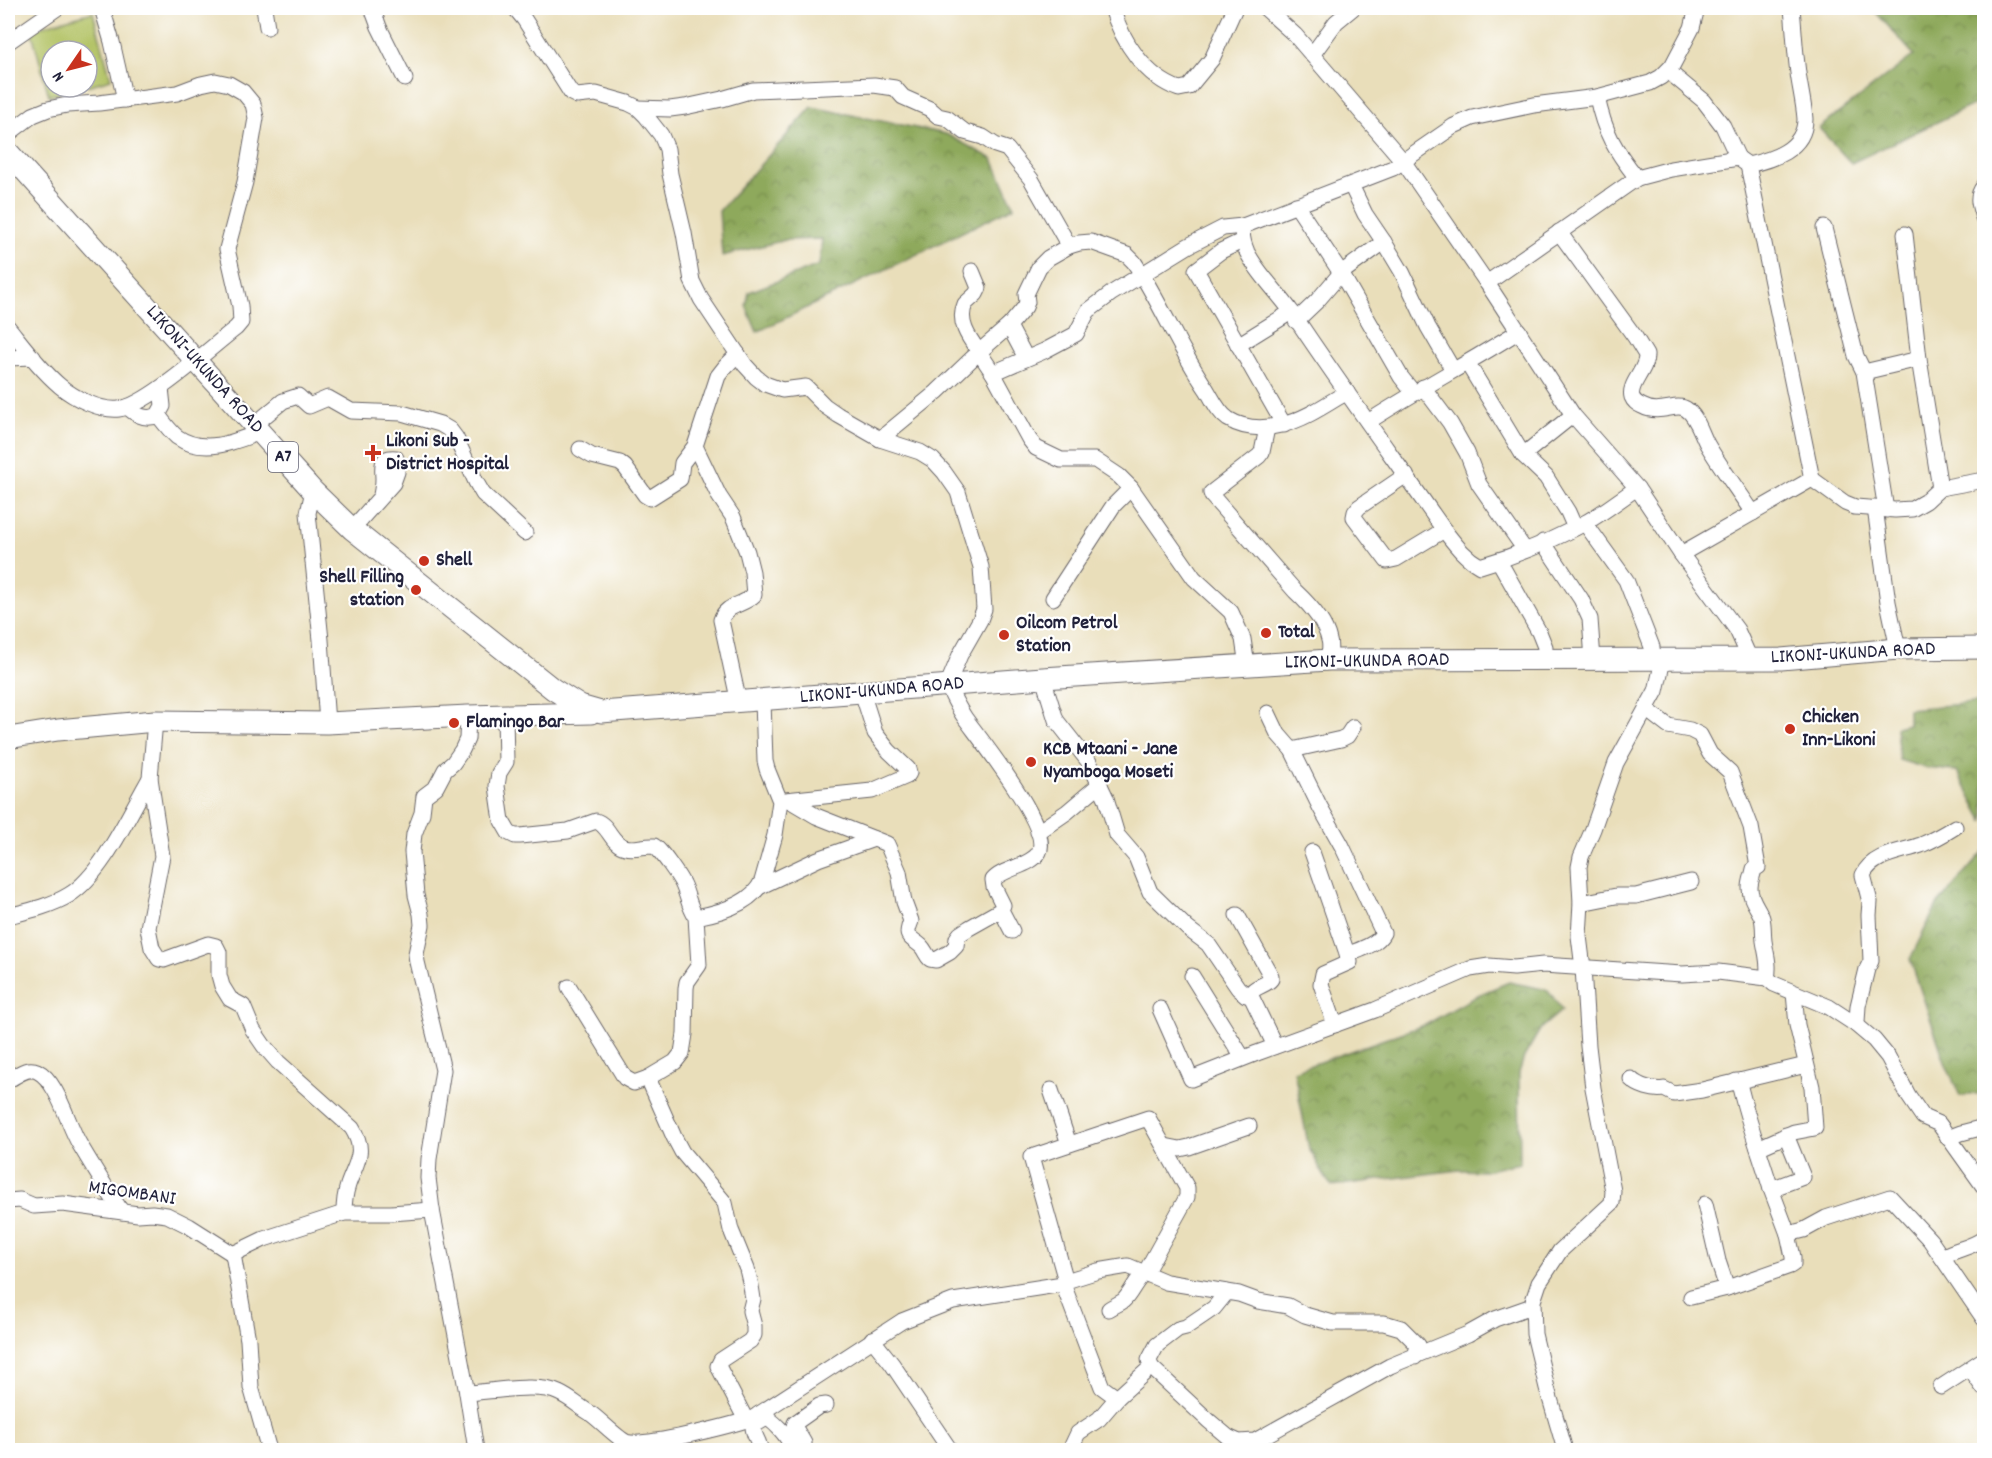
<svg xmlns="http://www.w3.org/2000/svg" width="1992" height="1458" viewBox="0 0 1992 1458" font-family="Dekko,sans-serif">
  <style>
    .forest { fill: url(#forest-crowns); stroke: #58664b; stroke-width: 1.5 }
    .green { fill: #b3c366; stroke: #6a7250; stroke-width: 1.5 }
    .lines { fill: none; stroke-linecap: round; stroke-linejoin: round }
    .minor-casing { stroke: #686467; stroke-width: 17 }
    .highway-casing { stroke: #686467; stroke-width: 23 }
    .minor { stroke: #fff; stroke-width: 15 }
    .highway { stroke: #fff; stroke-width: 21 }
    .poi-dot { fill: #c8321e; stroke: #fff; stroke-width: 2 }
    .labels { text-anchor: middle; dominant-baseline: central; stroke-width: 4.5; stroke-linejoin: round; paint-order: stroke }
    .shield { fill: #fff; stroke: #646476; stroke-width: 1.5 }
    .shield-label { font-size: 18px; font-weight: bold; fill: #22223b }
    .street-label { font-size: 20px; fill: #22223b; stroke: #fff }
    .poi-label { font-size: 20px; font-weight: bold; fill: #22223b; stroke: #fff; text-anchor: start }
  </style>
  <defs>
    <pattern id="forest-crowns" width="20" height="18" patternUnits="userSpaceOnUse" patternTransform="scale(1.5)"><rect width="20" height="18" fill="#8ea95b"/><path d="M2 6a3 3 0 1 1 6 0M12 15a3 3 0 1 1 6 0" fill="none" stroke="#74894c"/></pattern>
  </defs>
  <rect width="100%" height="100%" fill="#fff"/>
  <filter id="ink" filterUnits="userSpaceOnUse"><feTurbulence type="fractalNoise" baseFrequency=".0167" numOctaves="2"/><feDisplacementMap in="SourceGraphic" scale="12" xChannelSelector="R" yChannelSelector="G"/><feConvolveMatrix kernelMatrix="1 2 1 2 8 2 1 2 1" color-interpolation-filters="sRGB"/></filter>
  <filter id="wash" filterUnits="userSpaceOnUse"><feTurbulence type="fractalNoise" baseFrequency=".008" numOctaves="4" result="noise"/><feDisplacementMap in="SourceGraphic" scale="24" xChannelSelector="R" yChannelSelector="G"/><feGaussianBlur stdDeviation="1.35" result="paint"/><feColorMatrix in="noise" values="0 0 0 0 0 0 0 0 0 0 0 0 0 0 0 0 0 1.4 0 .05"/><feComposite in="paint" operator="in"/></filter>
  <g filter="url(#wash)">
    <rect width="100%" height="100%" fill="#e9deba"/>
    <g class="forest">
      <path d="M1872,8h112v110l-9,-14 -124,59 -32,-35 95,-73z"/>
      <path d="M812,107l134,27 47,25 21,48 -257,125 -11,-26 3,-14 70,-27 3,-26 -37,1 -63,16 -3,-45z"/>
      <path d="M1984,702v120l-27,-51 -32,-3 -26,-8 -3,-33 12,-3v-15z"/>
      <path d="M1984,851v242l-24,3 -14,-31 -36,-106 27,-54z"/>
      <path d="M1509,982l39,8 14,20 -21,18 -17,29 -5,16 1,90 -36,8 -25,-1 -25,3 -102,13c-11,-11 -14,-25 -23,-37l-15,-78 133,-47 51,-29z"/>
    </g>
    <path class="green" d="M93,12l18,67 -24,7v-35h-36v36h30l-32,9 -18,-67z"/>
  </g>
  <g filter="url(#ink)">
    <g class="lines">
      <g class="minor-casing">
        <g id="minor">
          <path d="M102,8l10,34 13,58"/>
          <path d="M264,8l3,19"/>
          <path d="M372,8l7,19 26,52"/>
          <path d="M515,8l9,11 47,74 6,3 19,-2 32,9 10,5 8,8 15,19 6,14 3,25 14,59 8,48 9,18 44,66 11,12 9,7 17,6 24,-3 19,19 13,9 42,24 40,13 13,8 11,12 14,20 23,75 3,42 -4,11 -20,35 -13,31c6,10 11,22 18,32 15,21 87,110 74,134 -7,14 -36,16 -46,28l1,7 9,18 -2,5 11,21"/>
          <path d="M1112,8c10,33 33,69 67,81l10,-2 23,-28 23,-51"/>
          <path d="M1265,8l30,27 108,126 84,122 86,132 64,73 44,66 56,76 13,29"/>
          <path d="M8,42l49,-34"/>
          <path d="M1312,55l24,-33 17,-14"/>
          <path d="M1668,71l36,30 19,25 15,32"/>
          <path d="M1597,97c7,35 18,53 40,81"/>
          <path d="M638,108l32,1 15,-2 37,-8 31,-9 121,-5 21,3 8,9 27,12 8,7 9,2 18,14 18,5 12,8 12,4 24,30 38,67"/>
          <path d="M8,134l25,-19 15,-6 19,-4 32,-2 78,-10 24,-9 14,-3 14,3 14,8 10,12 3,14 -11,64 -18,67 13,57 1,16 -5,6c-25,19 -89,78 -117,81 -19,2 -45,-11 -59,-23 -20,-17 -36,-39 -52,-59"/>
          <path d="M1351,185l14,29 19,28 18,30 26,55 25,43"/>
          <path d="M1984,186c-10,12 -3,22 0,35"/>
          <path d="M1296,205l45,68 60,104 12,15"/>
          <path d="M1824,228l32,128 8,16 22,138"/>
          <path d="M1559,232l76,105 11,18c1,15 -18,29 -14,42 2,5 5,7 10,9 18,10 34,-4 44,3 11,7 15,24 21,35 14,24 31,46 46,69"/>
          <path d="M1905,234l14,125 21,129"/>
          <path d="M1242,241l-21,10 -25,19 88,155"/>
          <path d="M1487,283l150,-105 34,-9 67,-11 10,7c23,-5 57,-15 57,-46 -1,-15 -5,-31 -7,-46 -3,-22 -4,-44 -6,-65"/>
          <path d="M1296,321l21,-20 24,-28 43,-31"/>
          <path d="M1009,326l17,32"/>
          <path d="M1238,345l53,-33"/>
          <path d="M738,354l-13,13 -7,9 -23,70 24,50 14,21 14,35 5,20 2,23c-11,11 -28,9 -33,25l18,83"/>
          <path d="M8,358l25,-1"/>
          <path d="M1468,364l55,91 23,22 22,35 7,16"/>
          <path d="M1864,372l55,-13"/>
          <path d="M993,373l51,-22 32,-17 12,-23 24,-18 76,-47 35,-18 20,-2"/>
          <path d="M1423,387l27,36 17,30 12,31 46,66"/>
          <path d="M127,407c9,8 19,14 31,8l5,-9 -2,-18"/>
          <path d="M158,415c6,8 12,16 19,22 26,18 58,5 83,-5"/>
          <path d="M1368,422c49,-32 101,-59 151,-91"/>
          <path d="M254,425l29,-24 15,-5 11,10 19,-8 23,13 51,2 38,11 10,6 6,8 20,44 7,12 42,39"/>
          <path d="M1267,428l-5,24 -3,4 -48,37 1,3 83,95c14,13 30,30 34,49 2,6 0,14 0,20"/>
          <path d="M880,439l57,-47 42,-40c-10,-14 -22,-30 -14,-48l11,-10 3,-6 -7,-17"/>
          <path d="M580,449l12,7 28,7 5,4 20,28 5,3 30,-19 2,-16 13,-17"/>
          <path d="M1523,455l50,-40"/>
          <path d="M1406,475l-47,32 -4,5 -1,5 33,44 9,-2 48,-29"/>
          <path d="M1812,479l33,24 10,4 40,3 17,-1 14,-8 14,-13 44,-8"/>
          <path d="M1637,488c-18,12 -35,26 -54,36 -32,17 -68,32 -103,42 -16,-9 -25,-22 -36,-36 -51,-73 -104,-145 -153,-219 -14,-20 -33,-37 -44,-59 -4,-9 -6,-17 -4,-26l150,-58 61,-42 18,-8 62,-13 63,-8 53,-14 11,-6 11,-11 20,-38 5,-20"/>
          <path d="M313,491l-5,22 13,127 6,83"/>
          <path d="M1875,508l13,94 10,47"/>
          <path d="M1585,523l41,57 26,67 1,13"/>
          <path d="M352,529l41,-46 4,-11 -1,-14c-17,-2 -13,10 -13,21 0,5 -1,11 -2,16"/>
          <path d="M1543,542l38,57 9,20 3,41"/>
          <path d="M1681,554l131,-75 -64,-314"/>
          <path d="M1499,561l40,71 6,15 -1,14"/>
          <path d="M1053,598l60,-92 18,-18"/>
          <path d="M1247,666l-4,-27 -12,-27 -37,-34 -63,-90 -12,-12 -24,-16h-34l-25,-12 -7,-9 -36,-66 -14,-21 30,-26 16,-19 2,-5 -1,-8 13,-27 9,-9 21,-12 10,-3 12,-1 36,13 7,7c27,41 45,87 73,128 6,10 11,22 21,29 16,10 36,10 53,6 23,-5 46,-21 66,-33"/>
          <path d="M1043,678l13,42 33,42 17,36 11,37 19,22 14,35 38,37 20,15 30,44 8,7 5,1"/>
          <path d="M1646,709l22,17 22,4 10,5 10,19 20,18 21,55 7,40 -4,2c-1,6 -4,12 -4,19 0,12 8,19 12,30 2,8 1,15 2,23 2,13 6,24 3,37"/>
          <path d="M1268,713l10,21 14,16 28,57 22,39 41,87c-6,12 -25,17 -36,22"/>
          <path d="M468,716l-1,23 -5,11 -9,13 -8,7 -9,17 -12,9 -2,17 -8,21 -2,18 4,43 5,19 1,11 -6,29 1,8 26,108 -14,89 -1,19 4,32 35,183 9,57"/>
          <path d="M505,716l1,46 -7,11 -2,13 5,35 7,12 6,3h5l48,-5 28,-10c13,4 15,23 29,26 9,3 20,-2 29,-1 7,4 26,32 29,39 5,11 6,22 13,32"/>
          <path d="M155,721l-5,57 12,78 -14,72 4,20 7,11 5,1 44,-16 8,2 3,6v23l3,11 8,13 13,7 10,24 11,16 14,16 74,66c15,24 4,34 -4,57 -3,9 -4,19 -4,28"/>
          <path d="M1292,750l49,-11 6,-3 6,-9"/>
          <path d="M786,800l86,-9 35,-15 2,-3 -1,-4 -19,-18 -14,-18 -13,-41"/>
          <path d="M789,800l27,16 71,28 12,28 5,30 7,19c-7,18 -1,15 10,25 4,4 5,9 9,13l6,1 14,-8 6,-6 1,-8 3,-4 9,-6 32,-18"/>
          <path d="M1038,832l29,-20 33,-28"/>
          <path d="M1312,852l38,110 -27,12 -2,10 14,41"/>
          <path d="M759,887l59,-28 56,-20"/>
          <path d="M1581,903l35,-7h20l55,-14"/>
          <path d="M1237,915l34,61v3c-5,7 -17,7 -21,15l25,52"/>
          <path d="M8,916c20,-5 43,-10 61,-21 34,-21 61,-83 81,-117"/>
          <path d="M1192,976l51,82"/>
          <path d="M569,987l56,91 9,5 14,-5"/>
          <path d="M1160,1009l31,70 66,-26 118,-43 95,-41 19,-3 25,2 29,-3 139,9 36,-2 49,6 7,6 55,23 26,17 19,16 14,17 20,38 15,22 16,7 45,63"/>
          <path d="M1855,1024l2,-2 1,-16 9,-37 4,-8 -2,-46 1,-13 -7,-27c9,-21 39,-23 58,-30 12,-5 23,-11 34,-18"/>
          <path d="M1631,1079c7,7 23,12 33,10l10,5 28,-4 104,-25"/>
          <path d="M8,1080c8,-3 18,-14 29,-9 21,10 31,55 43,74 14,23 27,45 42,67"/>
          <path d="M1736,1081l3,2c8,36 21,70 32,106"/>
          <path d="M1051,1090l18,54"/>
          <path d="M1786,1135l17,42 -32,12 17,45"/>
          <path d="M1948,1138l13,-5 23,-6"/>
          <path d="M1165,1146l15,3 9,-2 60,-21"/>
          <path d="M1758,1148l36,-16 21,-4 -3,-41 -15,-62 -3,-32"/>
          <path d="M8,1201l12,-1 14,6 29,-2 75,10 14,-1 15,2 22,11 44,28"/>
          <path d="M1705,1204l13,57 9,27"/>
          <path d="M233,1254l31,-15 80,-26h47l41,-3"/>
          <path d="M233,1254l15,86 3,47 18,63"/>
          <path d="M1942,1257c13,-8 30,-9 42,-19"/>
          <path d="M1066,1281l-35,-124 117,-39 39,70v9l-42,76c-10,7 -13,20 -22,28 -4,3 -10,5 -14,8"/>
          <path d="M1063,1284l3,-3 32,-10 30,-5 38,16 73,12 19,7 30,5 17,9 28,8h51l17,5 17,17 -3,12"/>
          <path d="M1691,1297l36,-9 63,-22 3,-2v-7l-5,-23 16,-4 22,-12 64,-21 40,43 54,79"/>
          <path d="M872,1339l20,25 58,86"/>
          <path d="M1151,1367l58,54 19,16 11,5 16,-1 135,-75 78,-32 27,-15 37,-13"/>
          <path d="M1970,1369l14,20"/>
          <path d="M1941,1387l43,-28"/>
          <path d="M467,1393c24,-1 72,-11 92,0 11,5 21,14 31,20 10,7 27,25 36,29 18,6 106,-17 127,-24l149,-97 51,-20 110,-17 39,103 15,11"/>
          <path d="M759,1414c13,4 31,23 33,36"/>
          <path d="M746,1420l-28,-54 3,-6 29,-19 4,-6v-9l-4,-15 3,-12 -2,-13 -4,-17 -16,-39 -6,-27 -43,-51 -8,-15 -26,-59 27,-16 7,-9 3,-19 1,-46 1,-6 12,-17 -3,-48c22,-4 56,-13 66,-36l13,-46 5,-34 -13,-32 -2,-8 -2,-60"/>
          <path d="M760,1450c0,-10 -7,-13 -7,-24l15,-9"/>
          <path d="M800,1450l4,-7 -10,-17 1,-3 24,-17 7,-1"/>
          <path d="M1070,1450l8,-17 21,-14 18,-21 34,-31 -2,-7 8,-15 21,-16 8,-2 28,-19 13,-16"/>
          <path d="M1565,1450l-18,-62 -13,-54 -1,-33 6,-18 21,-32 52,-48 1,-12 -20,-103 -5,-42 -5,-78 -4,-32 2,-33 -2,-36 2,-10 12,-28 23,-66 40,-72 7,-31"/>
        </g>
      </g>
      <g class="highway-casing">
        <g id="highway">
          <path d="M8,152l305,339 39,38 201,160 27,17 21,6 442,-34 286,-18 452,-1 117,-10 86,-1"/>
          <path d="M8,738l50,-8 97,-9 172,2 141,-7 123,-3"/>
        </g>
      </g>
      <use href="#minor" class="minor"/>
      <use href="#highway" class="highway"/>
    </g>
  </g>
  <g class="poi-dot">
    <path d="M370 444h6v6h6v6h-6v6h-6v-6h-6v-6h6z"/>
    <circle cx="424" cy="561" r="6"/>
    <circle cx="416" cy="590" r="6"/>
    <circle cx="1266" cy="633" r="6"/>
    <circle cx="1004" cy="635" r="6"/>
    <circle cx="454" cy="723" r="6"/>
    <circle cx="1790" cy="729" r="6"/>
    <circle cx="1031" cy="762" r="6"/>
  </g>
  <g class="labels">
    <rect class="shield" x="268" y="442" width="30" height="30" rx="4.5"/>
    <g class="shield-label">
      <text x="283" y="457">A7</text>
    </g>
    <g class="street-label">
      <text transform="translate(204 370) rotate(48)">LIKONI-UKUNDA ROAD</text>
      <text transform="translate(1853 654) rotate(-3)">LIKONI-UKUNDA ROAD</text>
      <text transform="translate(1367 662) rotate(-1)">LIKONI-UKUNDA ROAD</text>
      <text transform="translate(882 691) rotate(-5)">LIKONI-UKUNDA ROAD</text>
      <text transform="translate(132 1194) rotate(8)">MIGOMBANI</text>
    </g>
    <g class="poi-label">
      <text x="386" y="442">Likoni Sub -<tspan x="386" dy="23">District Hospital</tspan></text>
      <text x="436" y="561">Shell</text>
      <text x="404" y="578" text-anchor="end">Shell Filling<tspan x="404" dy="23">station</tspan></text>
      <text x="1016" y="624">Oilcom Petrol<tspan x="1016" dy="23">Station</tspan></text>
      <text x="1278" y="633">Total</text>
      <text x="1802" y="718">Chicken<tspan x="1802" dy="23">Inn-Likoni</tspan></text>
      <text x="466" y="723">Flamingo Bar</text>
      <text x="1043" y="750">KCB Mtaani - Jane<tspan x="1043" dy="23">Nyamboga Moseti</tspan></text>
    </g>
  </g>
  <rect width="1992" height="1458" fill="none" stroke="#fff" stroke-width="30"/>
  <g transform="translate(69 69) rotate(235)"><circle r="28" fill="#ffffff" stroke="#a7a7b1" stroke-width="1.5"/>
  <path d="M0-4.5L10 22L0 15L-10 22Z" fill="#c8321e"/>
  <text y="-9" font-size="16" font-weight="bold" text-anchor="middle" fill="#22223b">N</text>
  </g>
</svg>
